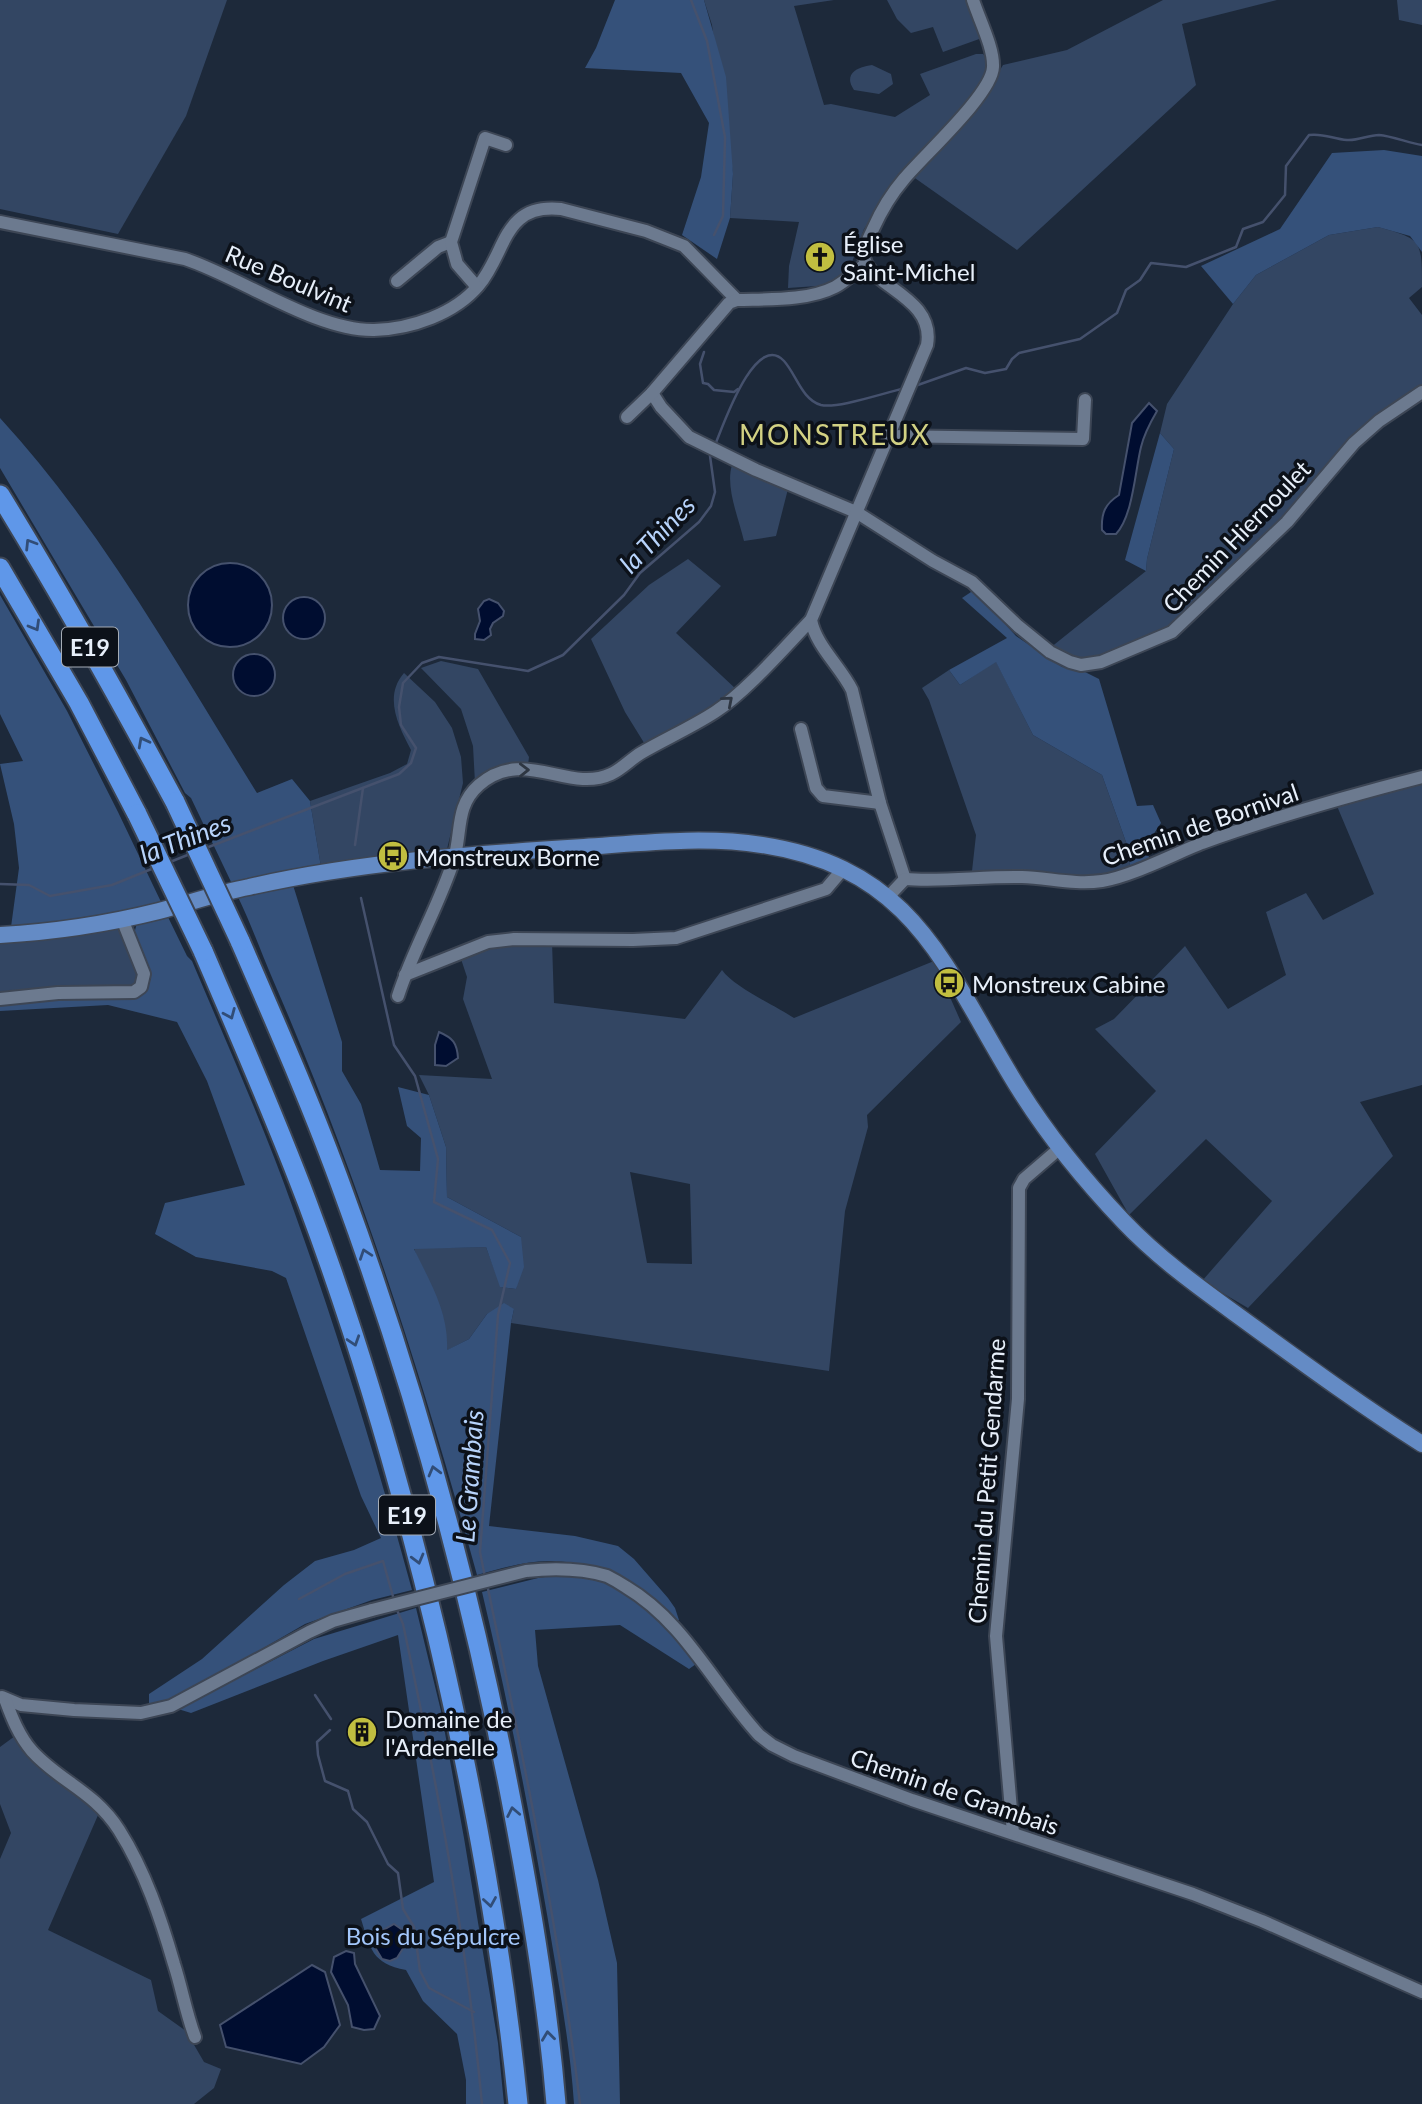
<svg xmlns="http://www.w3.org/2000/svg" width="1422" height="2104" viewBox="0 0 1422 2104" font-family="Lato,sans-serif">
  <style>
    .green { fill: #334663; fill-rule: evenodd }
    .forest { fill: #35517a }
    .water { fill: #000d30; stroke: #45516d; stroke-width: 2 }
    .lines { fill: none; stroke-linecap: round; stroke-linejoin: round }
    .stream { stroke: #45516d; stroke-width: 2.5 }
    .minor-casing { stroke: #3d4655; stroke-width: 16 }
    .major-casing { stroke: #3d4655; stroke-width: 19 }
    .highway-casing { stroke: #3d4655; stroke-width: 23 }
    .minor { stroke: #6c7a8f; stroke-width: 12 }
    .major { stroke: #648bc5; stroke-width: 16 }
    .highway { stroke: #5f97e9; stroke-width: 19 }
    .minor-bridge-casing { stroke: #3d4655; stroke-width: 16; stroke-linecap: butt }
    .highway-bridge-casing { stroke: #3d4655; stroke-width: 23; stroke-linecap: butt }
    .minor-bridge { stroke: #6c7a8f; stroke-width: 12 }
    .highway-bridge { stroke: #5f97e9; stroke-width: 19 }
    .oneway { stroke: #314d77 }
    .oneway2 { stroke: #2e3642 }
    .labels { text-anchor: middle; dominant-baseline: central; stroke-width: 7; stroke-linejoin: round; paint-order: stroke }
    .shield { fill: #0c1119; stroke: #a5acb6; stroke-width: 2 }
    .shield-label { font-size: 23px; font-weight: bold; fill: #e7effa }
    .poi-label { font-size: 24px; fill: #e7effa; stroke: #0c1119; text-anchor: start }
    .street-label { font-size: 24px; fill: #e7effa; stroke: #0c1119 }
    .park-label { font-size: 24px; fill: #a3c7fb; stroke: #0c1119 }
    .water-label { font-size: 26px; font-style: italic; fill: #b7d3fb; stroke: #0c1119 }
    .quarter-label { font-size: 28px; letter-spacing: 2px; fill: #d2d183; stroke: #0c1119 }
  </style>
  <rect width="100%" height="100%" fill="#1d293a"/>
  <g class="green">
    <path d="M0,0h227l-41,116 -68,118 -118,-25z"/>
    <path d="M704,0h130l-40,6 30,99 7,-1 64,13 35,-22 -10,-21 56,-20h7l5,5 1,5 -7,21 -100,118 -18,26 -13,36 -8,9 -11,8 -15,4 -29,2 1,-22 10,-44 -69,-4 3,-44 -21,-149z"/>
    <path d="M887,0h82l13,38 -39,14 -10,-25 -22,6 -14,-14z"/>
    <path d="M1163,0h114l-95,24 14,61 -179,165 -105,-74 73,-81 18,-30 64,-15z"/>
    <path d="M1397,0h25v25l-23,-5z"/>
    <path d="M872,65l19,9 2,10 -14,10 -25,-4c-11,-16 3,-23 18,-25z"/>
    <path d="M1378,227c44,12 44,13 44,60l-13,11 13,17v75l-40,26 -103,111 -106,101 -29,15 -62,18 -32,-13 96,-77 1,-12 27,-110 -14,-16 7,-29 66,-100 23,-29 73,-40z"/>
    <path d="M732,465l56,24 -12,47 -32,5c-5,-22 -19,-54 -12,-76z"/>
    <path d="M688,559l33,27 -45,47 61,57 -91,56 -21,-34 -34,-73 58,-54z"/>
    <path d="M441,661l37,8 51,88 -1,8 -53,18 -2,-37 -12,-37 -40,-41z"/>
    <path d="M996,661l37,74 69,40 29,81 -2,12 -28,9 -24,2 -105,-8 4,-36 -47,-135 -7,-12 27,-18 11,15z"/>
    <path d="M404,673l31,29 17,26 9,29 2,26 -16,66 -126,18 -11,-66 80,-28 17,-9 4,-14c-12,-23 -28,-53 -7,-77z"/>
    <path d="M1422,783v302l-62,17 33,54 -145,152 -46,-27 70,-80 -66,-62 -77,76 -34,-61 61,-63 -61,-62 19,-10 71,-73 43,63 58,-34 -20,-63 40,-19 17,27 51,-26 -37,-88z"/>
    <path d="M122,919l23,70 -145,11v-74z"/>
    <path d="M552,942l2,61 131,16 37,-49c12,17 52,35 72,48l140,-57 27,61 -94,93 1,12 -23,84 -16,160 -318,-48 3,-14 -27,5 -18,25 -23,12 -32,-103 72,-1 15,40 15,2 5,-52 -74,-40 -1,-50 -17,-52 -10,-20 73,4 -29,-80 4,-22 -7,-21 28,-10zM630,1172l60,12 2,80 -45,-1z"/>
    <path d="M15,1736l87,70 -54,124 103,50 7,31 28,20 18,31 17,7 -7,19 -20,16h-194v-245l11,-26 -11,-29v-57z"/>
  </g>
  <g class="forest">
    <path d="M615,0h89l22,77 7,97 -3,44 -13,41 -35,-24 19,-58 8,-54 -28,-50 -96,-5 11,-20z"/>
    <path d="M1384,150l38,6v96l-12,-16 -32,-9 -49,8 -73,40 -23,29 -32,-38 79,-37 52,-76z"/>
    <path d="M0,418c103,112 177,247 257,375l35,-14 18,22 11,66 -88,19 -42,-88 -6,-5 -59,-113 -126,-212z"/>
    <path d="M1160,433l14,16 -27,110 -1,12 -21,-11z"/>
    <path d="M974,590l42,46 46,31 17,2 20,10 38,127 16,-1 8,18 -18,27 8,9 -22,9 2,-12 -29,-81 -69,-40 -37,-73 -36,23 -11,-15 58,-32 -45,-40z"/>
    <path d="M0,595l67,116 51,101 44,92 -103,19 -48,4 8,-59 -5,-44 -14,-60 23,-3 -23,-47z"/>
    <path d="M293,885l49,157v29l19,33 19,66 40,1 1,-33 -14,-12 -9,-39 31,8 17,52 1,50 74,40 3,30 -8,22 -16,-2 -14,-40 -72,2c16,33 35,64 33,101l22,-11 18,-25 17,-11 10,6 -3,14 -22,203 86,10 43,10 16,13 34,39 7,10 4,12 -3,1c-35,-35 -73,-59 -124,-60 -25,-1 -51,8 -75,14 -56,-203 -120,-402 -204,-595 -12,-28 -22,-56 -35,-83z"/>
    <path d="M167,915l20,41 5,5c35,83 72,165 102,250 45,125 83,251 118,379l-40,10 -67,24 -133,77 -23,6v-13l53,-35 82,-74 31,-24 39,-11 27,-12 -20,-42 -75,-218 -14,-7 -76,-14 -41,-23 10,-31 80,-18 -38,-104 -30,-59 -69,-17 -108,6v-10l145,-12 6,-10 -4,-17 -13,-28 3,-11z"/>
    <path d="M560,1575c16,2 33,4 48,9 38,14 63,50 88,80l-7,5 -69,-44 -85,5 3,36 60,214 19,83 3,141h-46c-4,-61 -16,-123 -26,-184 -19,-110 -40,-219 -66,-328l56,-14z"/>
    <path d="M416,1608l25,103 23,127 34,205 6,61h-38v-24l-9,-46 -34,-33 -17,-31c-34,-6 -36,-22 -45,-51l73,-37 -36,-247 -75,26 -132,52 -13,-4 136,-70z"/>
  </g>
  <g class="water">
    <path d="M1149,403l8,8c-7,12 -13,23 -16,36 -6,24 -8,69 -25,87h-10l-4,-4c-1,-17 3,-26 17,-35l13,-72z"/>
    <circle cx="230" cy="605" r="42"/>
    <circle cx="304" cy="618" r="21"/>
    <path d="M489,599l9,4 6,8 -1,5 -10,7 -3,6 1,6 -7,5 -9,-1v-5l5,-13 -2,-12 6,-8z"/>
    <circle cx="254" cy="675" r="21"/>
    <path d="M439,1032c14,6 18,11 19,26l-12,8 -11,-1v-20z"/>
    <path d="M394,1924l10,7 3,11 -10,16 -7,3 -8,-2 -6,-10 4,-17z"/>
    <path d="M346,1951l8,2 1,11 25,52 -6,13 -10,1 -12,-3 -4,-22 -17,-33 3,-15z"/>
    <path d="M312,1965l13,7 15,53 -16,22 -23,17 -75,-17 -6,-22z"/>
  </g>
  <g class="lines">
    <g class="stream">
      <path d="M691,0l16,41 18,96 -2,79 -9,19"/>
      <path d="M704,352l-4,12 3,19 5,1 6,6 20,2 4,-3"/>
      <path d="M915,386l51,-18 19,5 21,-4 6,-10 7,-6 61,-14 37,-26 9,-23 14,-10 11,-17 35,4 50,-20 7,-18 20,-7 22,-27 1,-29 23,-31c15,-2 24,4 38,5 11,1 21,-5 32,-5 13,1 30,8 43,10"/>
      <path d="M715,445c7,-16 40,-115 69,-84 12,13 18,39 37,44 17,4 65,-13 85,-17"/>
      <path d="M355,845l8,-57"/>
      <path d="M206,848l193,-74 12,-11 5,-15 -15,-23 -2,-18 4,-24 19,-20 17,-6 89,14 35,-16 61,-60 16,-22 59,-51 12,-16 4,-14 -5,-36 2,-5"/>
      <path d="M170,862l20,-8"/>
      <path d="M0,884l29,1 21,11 62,-11 42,-17"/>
      <path d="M361,898l33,147 21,31 23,83 -4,43 58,28 18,33 -12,52 -18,237 5,25"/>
      <path d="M487,1584c36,172 72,345 93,520"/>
      <path d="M299,1599l46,-25 38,-13 11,39"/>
      <path d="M397,1610l6,14c34,159 64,318 79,480"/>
      <path d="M315,1695l16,24"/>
      <path d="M330,1730l-13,12 1,13 7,26 23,10 5,18 14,13 21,42 10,9 5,36 11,18 6,44 9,17 45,24"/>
    </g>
    <g class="minor-casing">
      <g id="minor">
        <path d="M0,222l185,37c57,19 131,72 189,71 37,-1 81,-16 105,-45 28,-34 24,-82 82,-76l85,22 38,15 53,54"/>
        <path d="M397,281l41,-34 13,-5"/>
        <path d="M477,287l-20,-23 -6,-22 34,-104 21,7"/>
        <path d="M652,393l9,14 28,30 67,33 100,42 77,49 39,21 46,44 32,26 20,10 11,3 20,-3 71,-30 115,-110 67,-79 25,-22 43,-29"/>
        <path d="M627,417l25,-24 77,-90 8,-3c31,-1 71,1 98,-13 11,-6 21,-16 31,-23"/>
        <path d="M888,436l195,3 2,-39"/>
        <path d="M801,729l15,59 7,8 57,7"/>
        <path d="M905,879l-25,-76 -28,-113c-12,-24 -36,-44 -41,-70l116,-275c9,-50 -64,-60 -63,-91 0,-8 6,-18 9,-25 8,-18 19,-36 31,-50 20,-24 88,-85 89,-112 1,-19 -14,-48 -20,-67"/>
        <path d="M905,879c39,3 78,-3 117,-2 27,1 53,8 80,4 28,-4 72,-27 100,-38 72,-26 146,-47 220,-66"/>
        <path d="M888,897l17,-18"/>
        <path d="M405,975l83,-33 26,-3 119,1 43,-2 150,-49 17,-20"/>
        <path d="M398,996c15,-47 41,-90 56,-137 8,-27 1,-53 25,-74 45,-39 89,9 132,-11 11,-5 20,-15 30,-21 24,-14 51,-26 74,-41 32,-21 69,-64 96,-92"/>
        <path d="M0,999l58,-6 76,-1 7,-5 3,-13 -22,-55"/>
        <path d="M526,1571c28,-3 54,-3 81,5 6,3 13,7 19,11 59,35 88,99 133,148l13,10 22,11 118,44 281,94 69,27 160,71"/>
        <path d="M2,1697l19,8 53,5 67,3 30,-7 138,-74 24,-11 39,-11"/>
        <path d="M5,1699c7,19 14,37 27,52 28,31 62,40 87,79 26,41 42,89 55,134 8,25 12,49 21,73"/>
        <path d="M1013,1833l-17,-197 22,-237 1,-211 5,-9 36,-31"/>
      </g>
    </g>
    <g class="major-casing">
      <path id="major" d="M0,935c54,-3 107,-11 159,-24 30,-8 59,-18 90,-24 109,-25 224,-33 335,-40 59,-4 120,-11 178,-2 156,24 184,127 257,244 30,48 66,92 105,133 39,41 86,73 131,106 55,40 110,80 167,116"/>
    </g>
    <g class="highway-casing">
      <g id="highway">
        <path d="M0,495c62,101 119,203 175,307"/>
        <path d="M0,568l79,135 58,111"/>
        <path d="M240,941c36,83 73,167 104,253 70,191 124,386 163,585 21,108 40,216 49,325"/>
        <path d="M203,951c36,84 72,166 104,251 53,141 95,287 130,433 36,154 65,311 81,469"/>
      </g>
    </g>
    <use href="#minor" class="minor"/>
    <use href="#major" class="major"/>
    <use href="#highway" class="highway"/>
    <g class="minor-bridge-casing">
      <path id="minor-bridge" d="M372,1610l154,-39"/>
    </g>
    <g class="highway-bridge-casing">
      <g id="highway-bridge">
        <path d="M175,802l65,139"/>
        <path d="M137,814l66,137"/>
      </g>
    </g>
    <use href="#minor-bridge" class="minor-bridge"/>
    <use href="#highway-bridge" class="highway-bridge"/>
  </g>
  <defs><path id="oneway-chevron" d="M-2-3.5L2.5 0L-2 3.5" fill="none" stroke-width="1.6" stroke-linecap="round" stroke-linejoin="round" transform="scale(1.75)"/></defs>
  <g class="oneway">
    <use href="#oneway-chevron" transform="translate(30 544) rotate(-122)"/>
    <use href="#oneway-chevron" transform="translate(35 626) rotate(60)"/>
    <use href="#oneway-chevron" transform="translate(143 742) rotate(-118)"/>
    <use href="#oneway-chevron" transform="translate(230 1014) rotate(67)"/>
    <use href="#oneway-chevron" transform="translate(365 1254) rotate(-109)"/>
    <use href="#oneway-chevron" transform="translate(354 1341) rotate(72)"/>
    <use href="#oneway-chevron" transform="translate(434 1471) rotate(-105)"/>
    <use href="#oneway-chevron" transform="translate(418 1559) rotate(75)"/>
    <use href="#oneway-chevron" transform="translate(513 1812) rotate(-101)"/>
    <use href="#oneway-chevron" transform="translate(490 1902) rotate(81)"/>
    <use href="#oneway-chevron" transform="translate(548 2036) rotate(-97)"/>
  </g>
  <g class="oneway2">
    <use href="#oneway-chevron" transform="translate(728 701) rotate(-41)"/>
    <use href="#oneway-chevron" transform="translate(524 770) rotate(-1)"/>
  </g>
  <defs>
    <g id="church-disc" transform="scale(1.575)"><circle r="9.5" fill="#c1be40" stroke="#0c1119"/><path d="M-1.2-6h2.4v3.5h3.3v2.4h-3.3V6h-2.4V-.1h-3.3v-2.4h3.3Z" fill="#111"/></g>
    <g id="bus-disc" transform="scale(1.575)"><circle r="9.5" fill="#c1be40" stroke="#0c1119"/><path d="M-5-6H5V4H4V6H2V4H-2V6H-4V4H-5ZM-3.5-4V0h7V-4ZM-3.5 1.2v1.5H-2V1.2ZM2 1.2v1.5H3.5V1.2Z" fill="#111"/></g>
    <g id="building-disc" transform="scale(1.575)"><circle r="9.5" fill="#c1be40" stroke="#0c1119"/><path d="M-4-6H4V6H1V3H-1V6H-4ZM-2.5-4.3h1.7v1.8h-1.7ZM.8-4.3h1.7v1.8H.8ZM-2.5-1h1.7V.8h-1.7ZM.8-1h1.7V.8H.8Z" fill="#111"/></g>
  </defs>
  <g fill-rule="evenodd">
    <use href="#church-disc" x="820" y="257"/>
    <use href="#bus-disc" x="393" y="856"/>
    <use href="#bus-disc" x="949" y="983"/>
    <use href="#building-disc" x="362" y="1732"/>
  </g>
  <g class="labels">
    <g class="shield">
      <rect x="62" y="627.5" width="56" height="39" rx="5"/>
      <rect x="379" y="1495.5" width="56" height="39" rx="5"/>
    </g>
    <g class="shield-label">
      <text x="90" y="647">E19</text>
      <text x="407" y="1515">E19</text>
    </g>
    <g class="poi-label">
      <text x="843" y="243">Église<tspan x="843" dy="28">Saint-Michel</tspan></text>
      <text x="416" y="856">Monstreux Borne</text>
      <text x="972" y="983">Monstreux Cabine</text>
      <text x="385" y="1718">Domaine de<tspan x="385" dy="28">l'Ardenelle</tspan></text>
    </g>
    <g class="street-label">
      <text transform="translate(289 278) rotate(23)">Rue Boulvint</text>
      <text transform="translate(1236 536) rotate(-46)">Chemin Hiernoulet</text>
      <text transform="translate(1200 824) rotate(-19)">Chemin de Bornival</text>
      <text transform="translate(986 1481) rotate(-86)">Chemin du Petit Gendarme</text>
      <text transform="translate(955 1791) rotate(19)">Chemin de Grambais</text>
    </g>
    <g class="park-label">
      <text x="433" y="1935">Bois du Sépulcre</text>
    </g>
    <g class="water-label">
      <text transform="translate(657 534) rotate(-46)">la Thines</text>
      <text transform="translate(185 838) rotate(-21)">la Thines</text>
      <text transform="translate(469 1476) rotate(-86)">Le Grambais</text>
    </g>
    <g class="quarter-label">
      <text x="835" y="434">MONSTREUX</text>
    </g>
  </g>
</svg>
